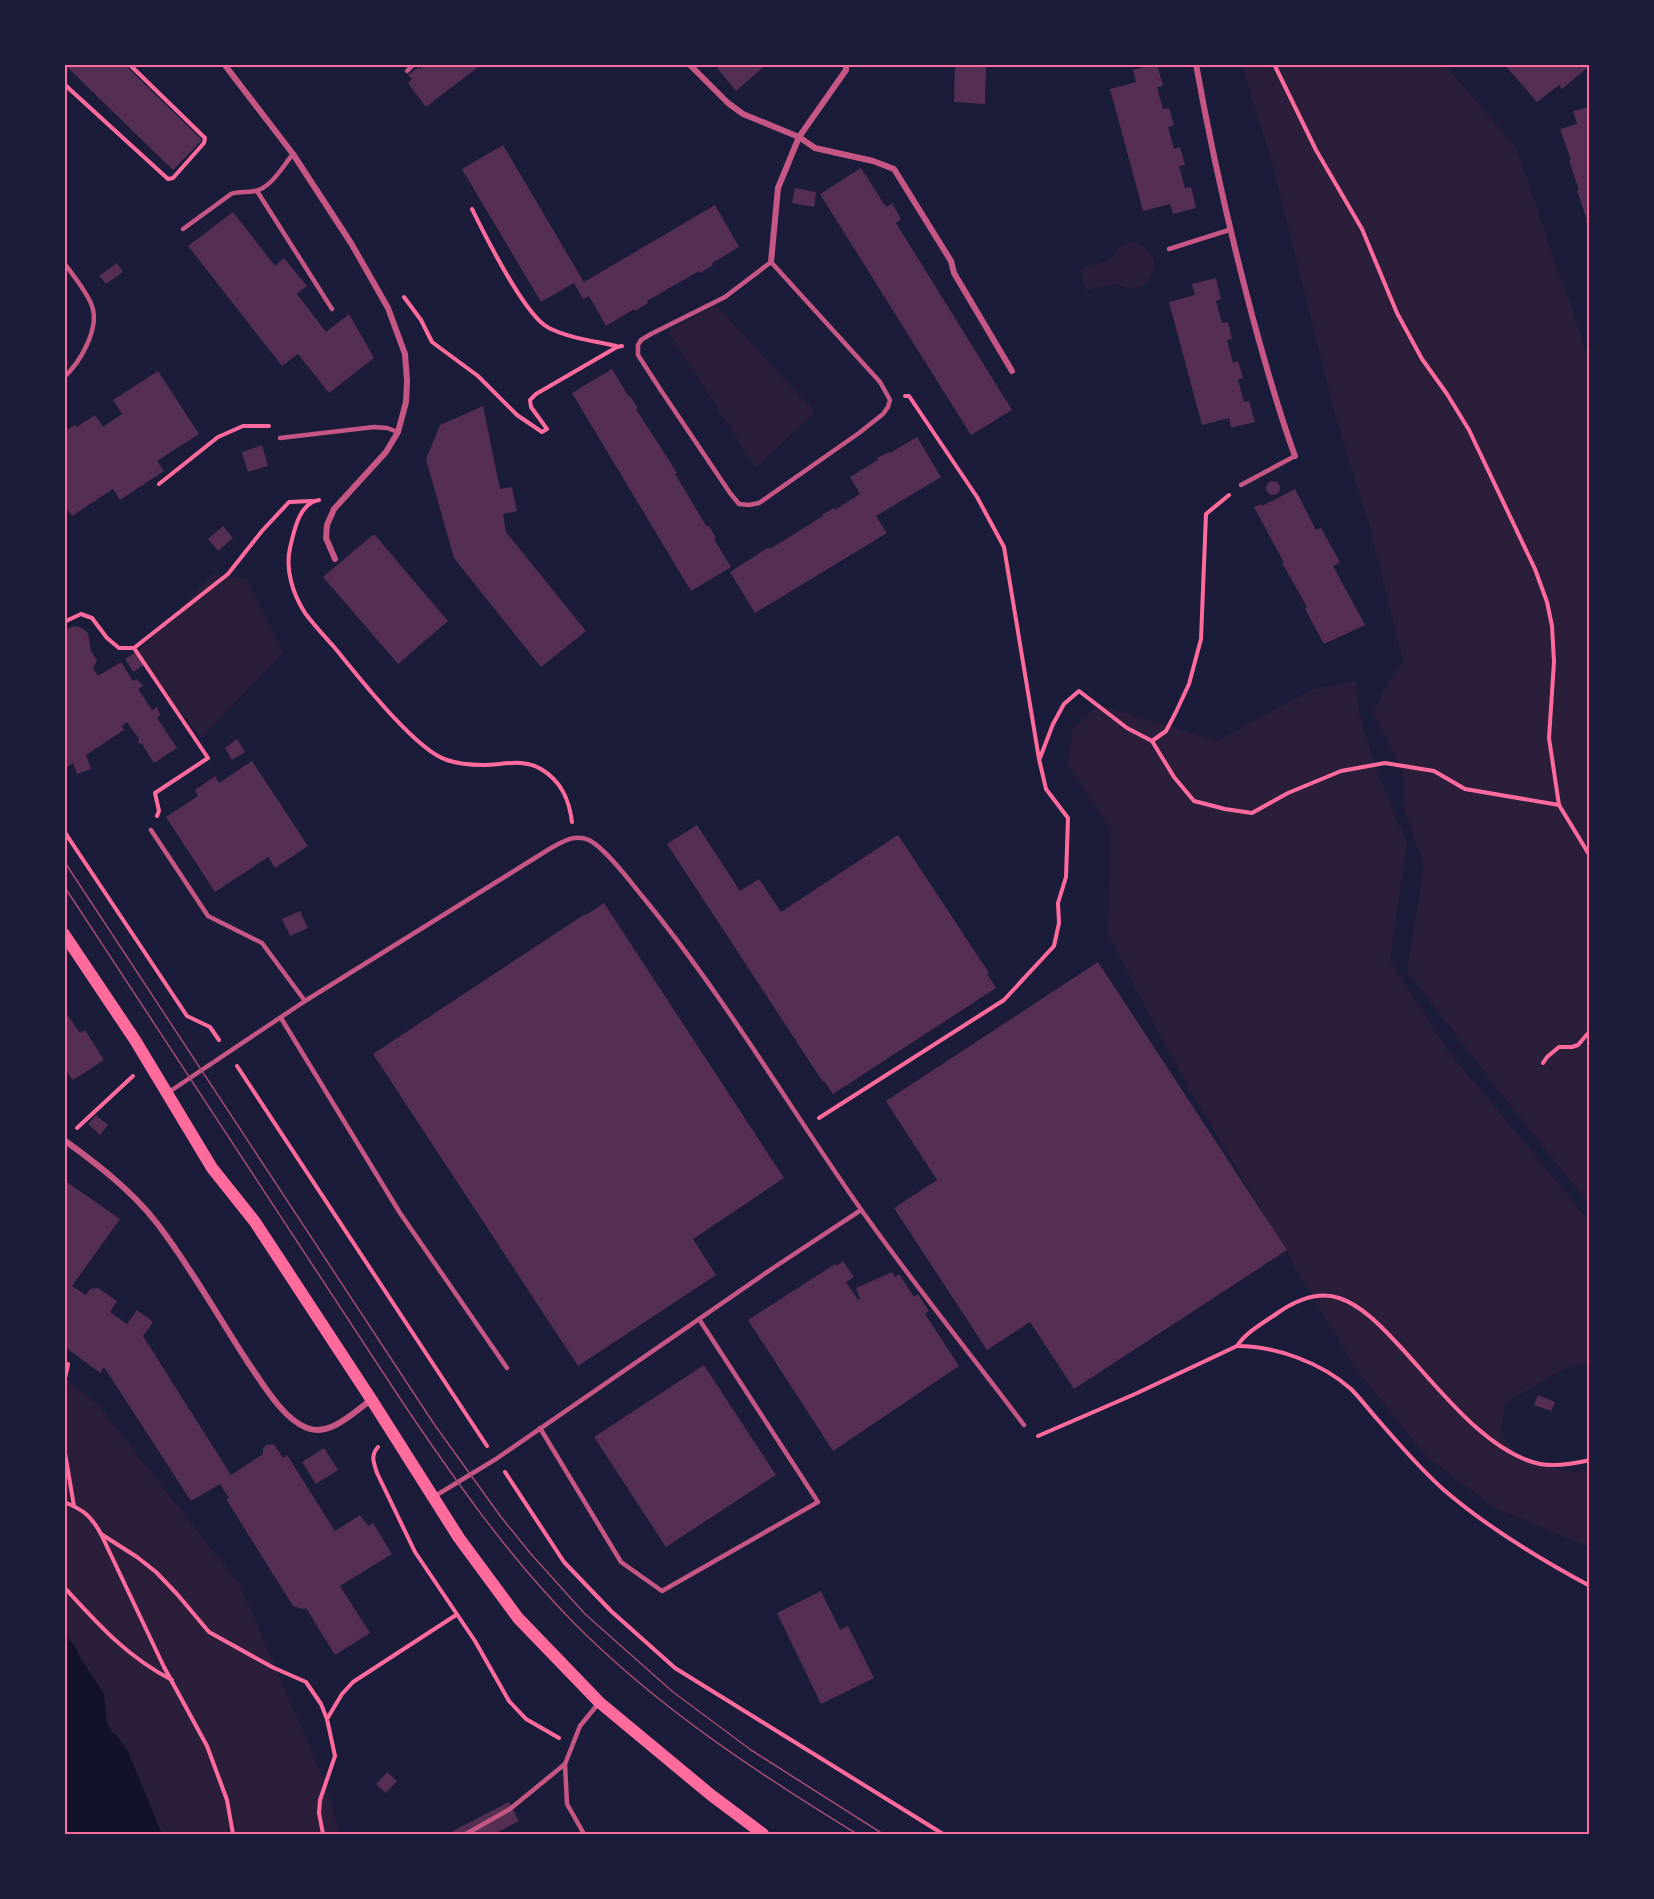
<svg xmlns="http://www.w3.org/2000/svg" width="1654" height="1899" viewBox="0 0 1654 1899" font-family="Raleway,sans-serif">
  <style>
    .green { fill: #2a1e3b }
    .water { fill: #12122b }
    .building { fill: #542f53 }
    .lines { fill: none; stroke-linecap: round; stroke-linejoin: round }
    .path { stroke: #ff6b9d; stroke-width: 4 }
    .service { stroke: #c65784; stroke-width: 4.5 }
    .minor { stroke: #c65784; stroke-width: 6 }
    .secondary { stroke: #ff6b9d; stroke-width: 12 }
    .tram { stroke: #a44b75; stroke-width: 1.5 }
    .neatline { fill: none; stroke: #ff6b9d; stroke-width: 2 }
  </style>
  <rect width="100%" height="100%" fill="#1b1b3a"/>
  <g class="green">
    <path d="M1242,65h203l71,82 73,213v844l-93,-117 -89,-116 17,-106 -19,-53 -2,-40 -31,-60 31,-51 -35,-141 -31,-98 -64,-256z"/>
    <path d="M1134,242l12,6 8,11 -1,15 -9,11 -14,4 -15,-5 -29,6 -6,-21 32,-10 7,-13z"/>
    <path d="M716,305l99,107 -59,56 -88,-137z"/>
    <path d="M214,574l32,5 37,74 -82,85 -65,-85z"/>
    <path d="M1356,681l3,32 19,62 29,69 -17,116 55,87 144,174v142l-22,4 -63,37 -3,31 24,27 51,10 13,-4v79l-94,-39 -68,-51 -71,-88 -169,-284 -79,-150 3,-105 -43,-66 4,-34 27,-25 118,36 96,-52z"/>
    <path d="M64,1378l34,27 142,180 84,195 16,54h-275z"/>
  </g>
  <path class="water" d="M64,1634l11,12 5,11 24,37 3,28 5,10 5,4 11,15 34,83h-97z"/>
  <g class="building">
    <path d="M64,64h60l78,76 -29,30z"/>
    <path d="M425,64h57l-56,43 -18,-24 4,-4 -4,-4 11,-8 3,4 -1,-3z"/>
    <path d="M721,64h46l-31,27 -19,-23z"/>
    <path d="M955,64h31l-1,40 -31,-2z"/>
    <path d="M1157,64l6,22 -6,1 6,22 6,-1 5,17 -6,2 6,22 6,-2 5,18 -6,1 6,22 6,-1 5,21 -23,6 -3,-10 -27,7 -33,-122 26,-7 -3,-12z"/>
    <path d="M1504,64h82l2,3 -26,22 -3,-4 -22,17z"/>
    <path d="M1590,107v124h-1l-3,-10 1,-1 -10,-30h2l-10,-30h2l-11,-31 17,-5 -4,-13z"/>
    <path d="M503,145l81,137 131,-77 24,42 -27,16 1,2 -13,8 -1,-2 -52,30 1,2 -13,8 -1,-2 -28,17 -17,-30 -6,3 -9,-16 -33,19 -79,-133z"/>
    <path d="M861,168l25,39 6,-4 9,16 -5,4 116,187 -41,25 -151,-241z"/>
    <path d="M795,188l21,4 -2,15 -22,-4z"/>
    <path d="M233,212l42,54 9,-8 23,28 -10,8 29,38 23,-18 25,44 -45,35 -31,-39 -16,12 -94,-120z"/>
    <path d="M117,263l6,9 -17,12 -7,-8z"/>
    <path d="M1216,278l5,21 -5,2 6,22 6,-1 4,17 -5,1 6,23 5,-2 5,17 -5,2 6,22 5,-1 6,21 -24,6 -2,-10 -27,7 -33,-123 26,-7 -3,-11z"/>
    <path d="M612,369l17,28 1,-1 8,12 -2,1 41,64 -2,1 32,53 2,-1 7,12 -2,1 17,28 -40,24 -119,-198z"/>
    <path d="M158,371l41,63 -42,27 7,10 -44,29 -7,-11 -41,27 -8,-11v-73l11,-7 2,2 18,-12 8,12 19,-13 -9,-14z"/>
    <path d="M483,406l17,83 12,-2 5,24 -14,3 3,18 80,99 -45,36 -87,-109 -28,-99 14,-34z"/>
    <path d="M917,437l24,40 -65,39 11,17 -132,80 -25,-41 39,-25 1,2 53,-33 -1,-1 12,-7 1,2 25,-16 -10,-17 28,-17 -1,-2 12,-6 1,1z"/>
    <path d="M262,445l6,21 -20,6 -6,-20z"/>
    <circle cx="1273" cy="488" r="7"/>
    <path d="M1295,489l21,41 5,-2 19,34 -7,4 32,59 -41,19 -19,-35 2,-2 -25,-44h2l-30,-56 7,-3 1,2z"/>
    <path d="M223,526l10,12 -15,13 -10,-12z"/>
    <path d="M374,534l74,87 -50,43 -75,-87z"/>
    <path d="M74,626l8,2 6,5 3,18 6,10 -4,7 5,8 23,-14 12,19 4,-2 6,7 -5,3 14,21 5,-3 3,8 -3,3 20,30 -23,15 -12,-19 -4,-1 1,-4 -12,-17 -5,4 2,4 -38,25 5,14 -14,5 -4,-11 -9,6v-139z"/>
    <path d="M136,652l8,13 -11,7 -8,-13z"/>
    <path d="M237,739l8,13 -13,8 -7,-12z"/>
    <path d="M252,761l56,85 -33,22 -7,-11 -53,35 -49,-75 32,-21 -3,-6 20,-14 4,7z"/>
    <path d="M697,825l43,66 19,-12 22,33 117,-77 91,138 -2,1 9,14 -163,106 -9,-13 -1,1 -156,-238z"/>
    <path d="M604,903l180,275 -91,61 23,36 -138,91 -205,-312 212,-140 1,1z"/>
    <path d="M300,911l8,17 -18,8 -8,-17z"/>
    <path d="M1098,962l189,288 -213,139 -44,-67 -43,28 -93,-142 43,-28 -51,-79z"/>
    <path d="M64,1010l16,23 5,-3 19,30 -31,20 -9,-12z"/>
    <path d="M96,1115l12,10 -8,10 -12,-11z"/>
    <path d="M64,1180l56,39 -48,67 14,9 4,-6 8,-1 19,13 -7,11 17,12 10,-14 16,12 -10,14 88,139 32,-21v-5l3,-4 8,-1 9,14 4,-3 48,76 25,-16 8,11 5,-3 19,31 -52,32 30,47 -35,22 -29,-47 -3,1 -10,-3 -67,-107 3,-1 -9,-14 -29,17 -87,-134 -4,6 -36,-27z"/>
    <path d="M843,1261l11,16 -8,5 12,18 2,-1 -4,-11 36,-16 3,5 4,-3 15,23 4,-3 11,17 -4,3 34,52 -126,85 -85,-131 87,-56 1,2z"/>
    <path d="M704,1365l72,110 -110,72 -72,-110z"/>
    <path d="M1538,1395l17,7 -4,9 -17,-6z"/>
    <path d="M324,1448l14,22 -22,14 -14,-22z"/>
    <path d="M821,1591l19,39 8,-4 26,52 -53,26 -44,-91z"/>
    <path d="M387,1772l10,9 -11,12 -10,-9z"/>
    <path d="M509,1802l10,19 -25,13h-47z"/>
  </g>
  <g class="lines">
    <g class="path">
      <path d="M1274,64l42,86 46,79 35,84 25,46 25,35 22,36 66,139 12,33 5,24 2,36 -5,76 10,67 31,51"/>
      <path d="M64,84l104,95 5,-1 31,-35 1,-5 -76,-74"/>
      <path d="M472,209c13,26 53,108 77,119 20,10 45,13 67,18"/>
      <path d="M404,297l17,23 11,22 46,34 39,39 25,17 5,-3 -16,-22 -1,-7 6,-6 81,-47 5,-1"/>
      <path d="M159,484l59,-47 25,-11h26"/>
      <path d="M319,500c-20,3 -25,31 -29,48 -5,22 3,46 15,65 9,12 20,24 30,35 22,27 81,103 112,112 11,4 24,5 36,5 19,0 40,-7 58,4 20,12 28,30 31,53"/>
      <path d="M64,622l17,-8 11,4 15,20 12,10h15"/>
      <path d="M1152,741l22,36 20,24 31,8 27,4 36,-20 53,-22 44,-8 49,8 31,18 94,16"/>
      <path d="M1040,758l13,-34 11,-20 15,-13 48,37 25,13 14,-10 10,-19 13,-28 12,-45 5,-125 23,-19"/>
      <path d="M157,816l2,-5 -4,-18 53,-35 -74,-110 94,-74 34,-43 27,-29 23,-1"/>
      <path d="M64,831l123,185 23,11 9,13"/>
      <path d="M1543,1063l4,-6 12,-10h13l6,-2 12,-14"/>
      <path d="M237,1066l250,380"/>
      <path d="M819,1118l185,-118 50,-54 5,-23 -1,-20 8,-26 2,-59 -22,-29 -7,-30 -35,-212 -27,-50 -68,-101h-4"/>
      <path d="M77,1128l56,-52"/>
      <path d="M64,1383l4,-19"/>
      <path d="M1038,1436l97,-42 102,-48"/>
      <path d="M64,1447l10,59"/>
      <path d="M378,1447c-8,9 -4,16 -1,26l38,79 60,89 34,60 17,18 33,19"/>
      <path d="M1590,1460c-17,4 -34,7 -50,4 -57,-12 -108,-85 -147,-125 -15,-16 -33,-34 -54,-41 -21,-7 -42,2 -60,14 -14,10 -32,19 -42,34 39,0 85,17 114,43 10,10 18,21 27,31 21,24 42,49 66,70 44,38 94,68 146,96"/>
      <path d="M505,1472l59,90 47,49 64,57 268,166"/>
      <path d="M64,1502c20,8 27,14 37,32l63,133 43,79 20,54 6,34"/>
      <path d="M101,1534l36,23 19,15 21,22 32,38 63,35 34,15 15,22 6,15"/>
      <path d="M64,1587c34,37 63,70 108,93"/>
      <path d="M323,1834l-4,-21 1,-13 15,-44 -8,-37 15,-25 11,-12 103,-67"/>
    </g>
    <g class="service">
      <path d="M407,71l7,-7"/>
      <path d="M257,191l75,118"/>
      <path d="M183,229l48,-35c8,-3 15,-1 24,-3 16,-3 28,-25 38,-37"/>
      <path d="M1169,249l60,-19"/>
      <path d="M771,262l109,120 10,18 -2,7 -5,7 -24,19 -100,70 -10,2 -10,-1 -9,-11 -70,-104 -22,-34v-10l3,-5 10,-6 74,-37z"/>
      <path d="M64,263c9,12 23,29 28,43 8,22 -12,57 -28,71"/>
      <path d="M280,438l94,-11 13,1 11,4"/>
      <path d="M1241,485l54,-29"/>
      <path d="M151,830l57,86 54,27 43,58"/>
      <path d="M281,1018l119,195 107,155"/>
      <path d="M169,1092l136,-91 246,-153c13,-7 23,-14 38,-8 16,8 41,41 53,56 81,98 145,208 218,312 52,74 109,144 164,217"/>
      <path d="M540,1428l81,134 41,29 156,-89 -119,-183"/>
      <path d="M435,1496l61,-37 277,-191 88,-58"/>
      <path d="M466,1834l44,-25 55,-45"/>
      <path d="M584,1834l-17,-30 -2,-40 15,-38 18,-22"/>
    </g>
    <g class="minor">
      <path d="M224,64l69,90 58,89 37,65 17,46 2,27 -1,21 -8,30 -12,20 -52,57 -7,16 -1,13 9,21"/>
      <path d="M689,64l39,39 15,11 56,23 16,11 58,13 21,8 57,92 3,12 58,98"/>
      <path d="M1196,64c15,85 34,168 56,251 13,48 26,95 43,141"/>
      <path d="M771,262l7,-74 21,-51 47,-67v-6"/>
      <path d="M64,1140c33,24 67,50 92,82 35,45 62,95 93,142 14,20 34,55 58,64 23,9 47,-16 64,-28"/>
    </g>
    <path class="secondary" d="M64,934l71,106 77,128 43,54 116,177 88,139 59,80 81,84 112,93 52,39"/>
    <g class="tram">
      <path d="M64,861l370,563 67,93 30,37 54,60 88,78 78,58 132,84"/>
      <path d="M64,886l339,517c52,77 105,153 170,219 84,85 183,150 284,212"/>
    </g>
  </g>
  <rect width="1654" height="1899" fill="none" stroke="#1b1b3a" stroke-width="132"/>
  <rect x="66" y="66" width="1522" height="1767" class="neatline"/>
</svg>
